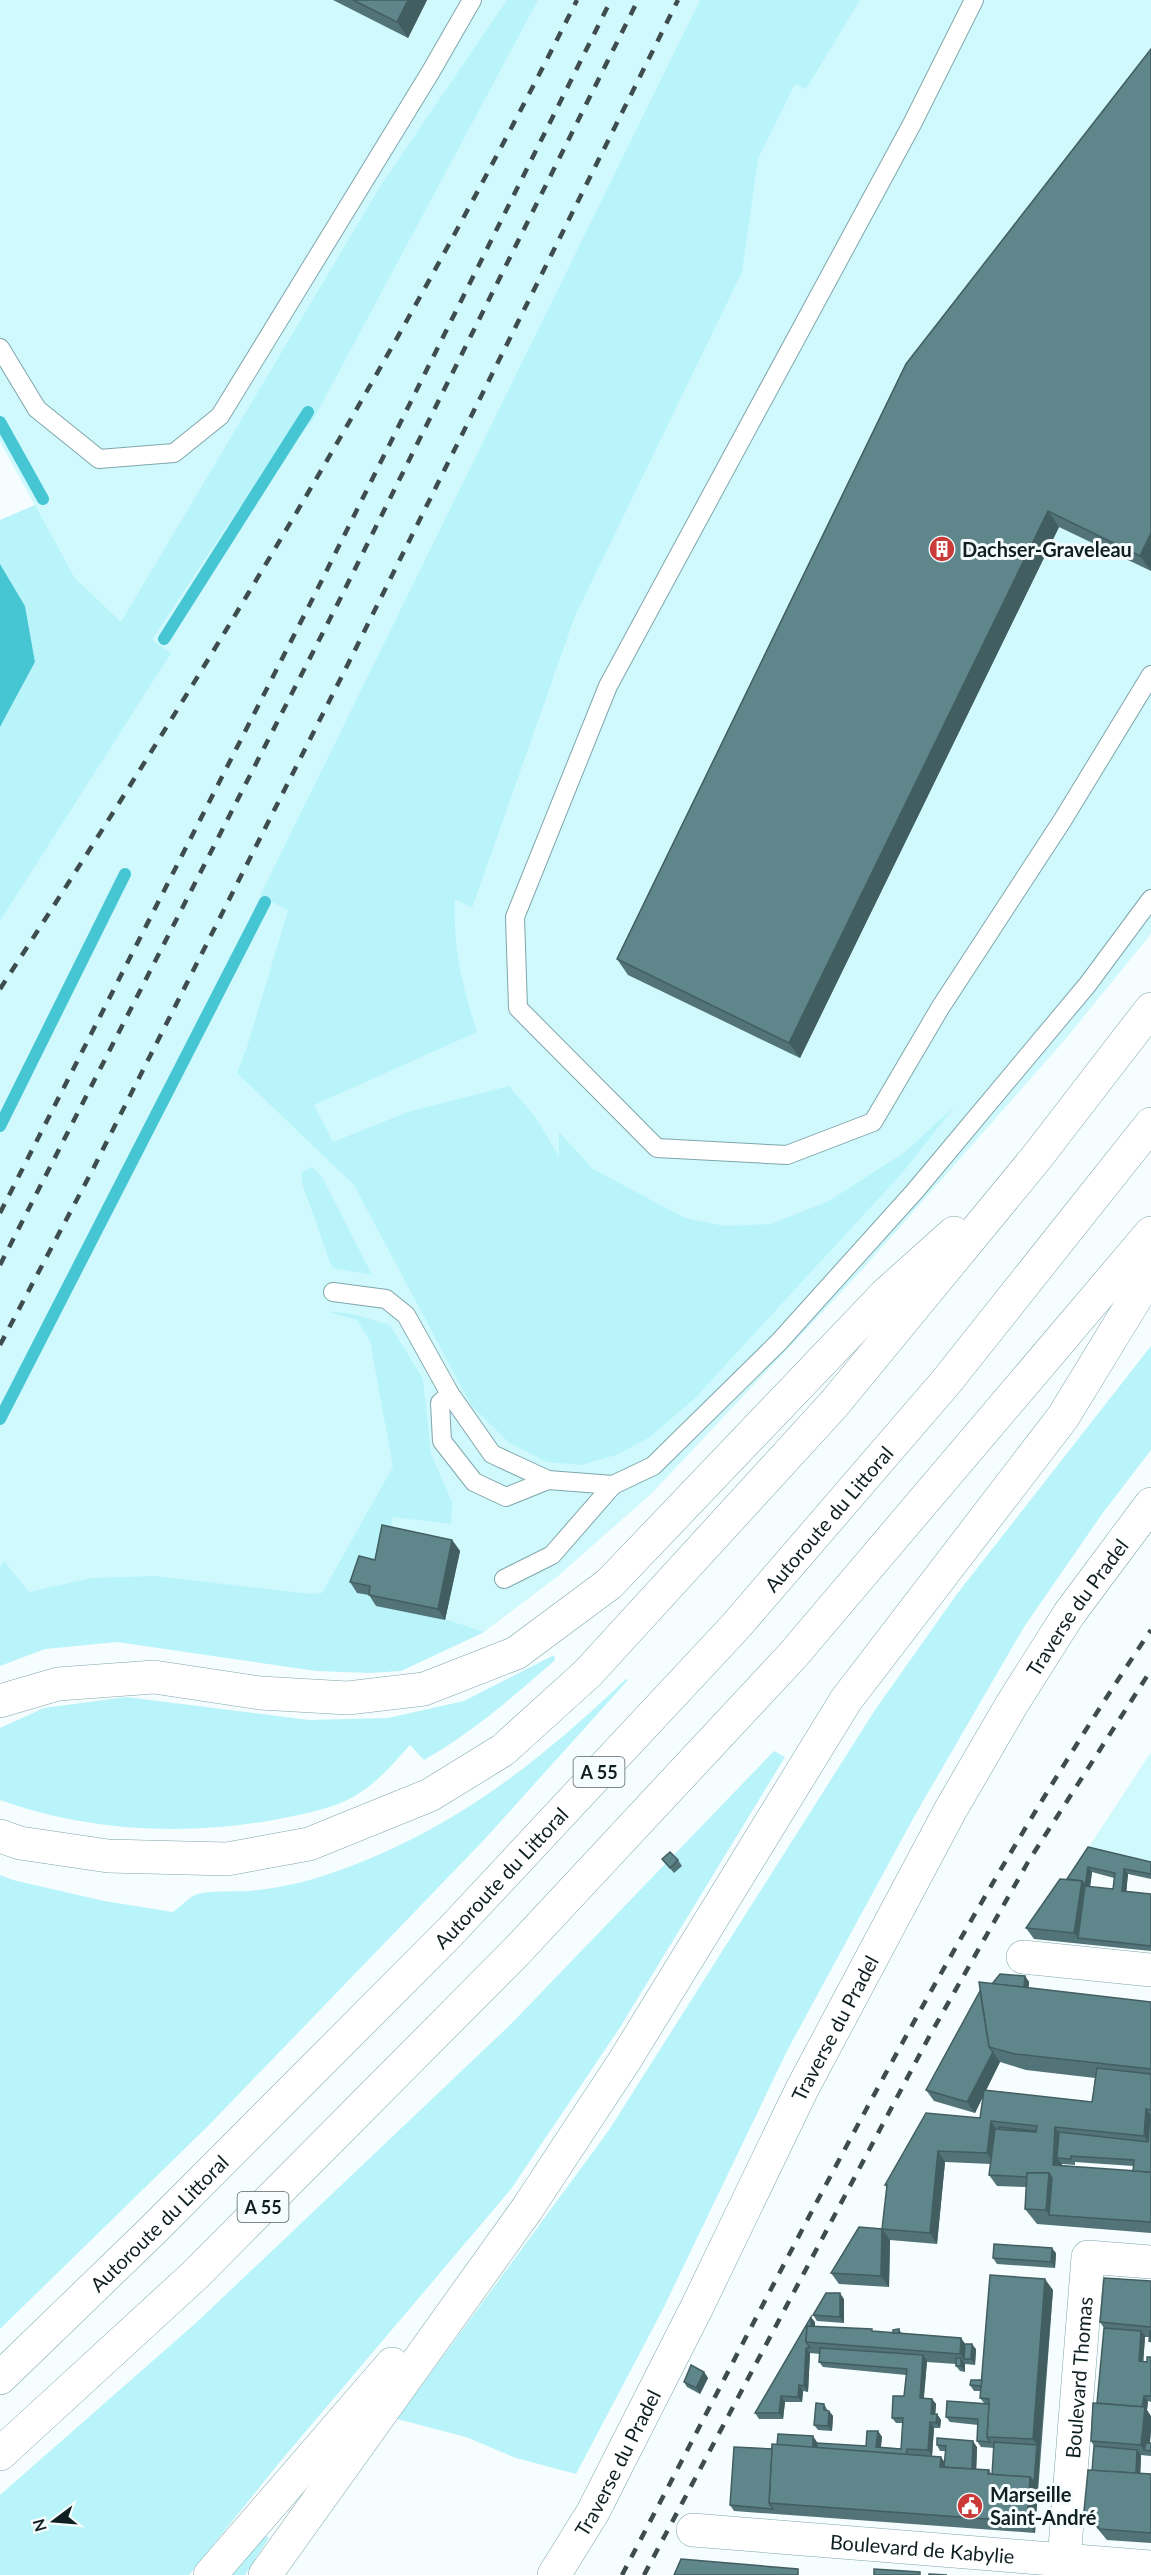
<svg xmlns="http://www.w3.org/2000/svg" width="1151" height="2575" viewBox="0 0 1151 2575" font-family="Lato,sans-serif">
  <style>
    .built { fill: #d0f9fe }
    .green { fill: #b9f4fb }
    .water { fill: #46c5d3 }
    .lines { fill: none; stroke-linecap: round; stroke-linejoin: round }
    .stream { stroke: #46c5d3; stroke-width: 12 }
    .service-casing { stroke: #7fa6ab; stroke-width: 20 }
    .minor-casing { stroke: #7fa6ab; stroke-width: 34 }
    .secondary-casing { stroke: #7fa6ab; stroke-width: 34 }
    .motorway-casing { stroke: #7fa6ab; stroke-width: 34 }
    .service { stroke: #fff; stroke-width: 18 }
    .minor { stroke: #fff; stroke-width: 33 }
    .secondary { stroke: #fff; stroke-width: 33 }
    .motorway { stroke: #fff; stroke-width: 33 }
    .rail { stroke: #3e4c4e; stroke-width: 4.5; stroke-dasharray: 10 10; stroke-linecap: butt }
    .wall { fill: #527377; fill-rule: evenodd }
    .shaded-wall { fill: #425e61 }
    .building { fill: #5f868a; stroke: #425e61; stroke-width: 1.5 }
    .labels { text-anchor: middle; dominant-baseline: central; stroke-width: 6; stroke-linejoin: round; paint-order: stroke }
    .shield { fill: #f5fdfe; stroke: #556264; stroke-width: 1.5 }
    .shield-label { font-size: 18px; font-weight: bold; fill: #102022 }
    .poi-label { font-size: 20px; font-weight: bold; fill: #102022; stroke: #f5fdfe; text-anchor: start }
    .street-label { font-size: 20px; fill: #102022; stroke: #f5fdfe }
  </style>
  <rect width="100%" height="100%" fill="#f5fdfe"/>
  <g class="built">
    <path d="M0,0h1151v934l-88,108 -202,229 -209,222 -94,83 -74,56 -83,39 -401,-51v-868l90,-159 -15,-15 -75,-136z"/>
    <path d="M1151,1752v113l-64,-15z"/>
  </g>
  <g class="green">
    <path d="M507,0h31l-225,420 -77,92 -84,128 19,13 -171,268v-194l35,-65 -10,-56 -25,-42v-44l35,-15 40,73 46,44 260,-437z"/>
    <path d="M700,0h160l-54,89 -11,-5 -37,75 -16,113 -167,344 -103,292 -17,-9c-2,51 7,86 22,133l-163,73 19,37 75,-30 101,-26 27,32 22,37 1,5v-28l34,37 92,49 40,8 46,-2 58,-23 76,-49 50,-46 -52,66 -208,226 -45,39 -34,18 -35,10 -34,-3 -39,-20 -37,-37 -117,-220 -117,-112 11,-29 40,-134 -28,-14z"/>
    <path d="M312,1167l10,10 50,98 -40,-7 -30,-85v-11z"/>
    <path d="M325,1311l28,3 37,11 33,54 8,75 21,48 -1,22 -58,-7 -15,80 106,35 -83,39 -31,2 -54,-2 -199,-29 -72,7 -45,17v-98l4,-7 25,31 62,-14 64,-2 156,18 11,-1 71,-126 -23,-126 -13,-21z"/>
    <path d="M1151,1346v104l-49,64 -78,113 -109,188 -127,234 -126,262 -86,163 -60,-16 -50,-21 -69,-18 212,-289 266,-420 82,-116z"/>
    <path d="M554,1655l1,5c-41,36 -83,73 -131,100l-14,-15c-17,19 -34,39 -57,52 -18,10 -40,15 -60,19 -94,21 -202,17 -293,-16v-72l44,-20 82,-11 183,23 79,-2 76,-17z"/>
    <path d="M626,1679l2,1 -146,162 -273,283 -209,204v-454l13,5 91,21 69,11c7,-5 14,-13 22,-17 12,-5 40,-3 54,-4 23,-2 49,-7 71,-14 124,-40 214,-110 306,-198z"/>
    <path d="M774,1751l11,6 -166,272 -108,160 -232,274 -90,112h-189v-80l197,-173 313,-297z"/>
    <path d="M262,2533l7,5 -24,37h-19z"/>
  </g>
  <path class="water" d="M0,564l25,42 10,56 -35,65z"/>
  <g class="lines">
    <g class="stream">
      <path d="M0,422l43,77"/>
      <path d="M164,639l144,-227"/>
      <path d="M0,1126l125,-252"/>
      <path d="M0,1419l265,-517"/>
    </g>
    <g class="service-casing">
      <g id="service">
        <path d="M974,0l-62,124 -304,562 -93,231 3,91 139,140 130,7 86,-33 67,-114 122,-187 89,-146"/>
        <path d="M0,348l37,61 62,50 75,-6 46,-37 210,-343 42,-73"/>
        <path d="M333,1292l53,7 20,16 44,79 42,60 56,26 65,5 40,-19 126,-124 136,-151 173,-207 63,-85"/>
        <path d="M450,1394l-10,9 2,38 32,41 32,15 42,-17"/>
        <path d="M504,1579l48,-24 61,-70"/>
      </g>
    </g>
    <g class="minor-casing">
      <g id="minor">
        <path d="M1023,1957l128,13"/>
        <path id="s1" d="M693,2530l458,37"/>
        <path id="s2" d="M1064,2560l24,-303 63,5"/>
      </g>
    </g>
    <g class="secondary-casing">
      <g id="secondary">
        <path id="s3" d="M554,2575l39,-63 104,-205 105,-218 149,-280 61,-105 57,-90 82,-110"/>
      </g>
    </g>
    <g class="motorway-casing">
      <g id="motorway">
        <path d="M0,1701l58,-17 96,-7 106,16 88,5 76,-9 92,-36 93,-69 277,-290 68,-61"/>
        <path d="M0,1836l20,7 88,13 119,3 82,-15 121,-49 73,-45 85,-77 246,-269 203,-247 114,-148"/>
        <path id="s4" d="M0,2378l154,-149 297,-298 284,-304 211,-245 205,-258"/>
        <path d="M0,2454l195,-179 322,-324 276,-296 358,-422"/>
        <path d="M210,2575l182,-211"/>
        <path d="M265,2575l262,-366 98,-149 221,-360 217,-283 88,-144"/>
      </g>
    </g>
    <use href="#service" class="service"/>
    <use href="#minor" class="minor"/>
    <use href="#secondary" class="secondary"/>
    <use href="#motorway" class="motorway"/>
    <g class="rail">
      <path d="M0,989c208,-320 406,-648 577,-989"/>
      <path d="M0,1213l314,-617 297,-596"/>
      <path d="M0,1265l338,-662 300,-603"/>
      <path d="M0,1345l93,-176 255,-505 330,-664"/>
      <path d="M622,2575c168,-319 327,-645 529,-945"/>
      <path d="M644,2575l286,-540 98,-173 123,-192"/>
    </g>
  </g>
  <g class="wall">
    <path d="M333,0h94l-19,38z"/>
    <path d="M1151,49v522l-92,-44 -259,531 -172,-83 -11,-16z"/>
    <path d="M452,1540l8,11 -15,69 -69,-14 -7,-11 -12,-2 -7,-11 25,-22z"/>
    <path d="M1088,1847l63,15v17l-23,-5 -2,17 25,3v57l-117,-12 -8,-11 41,-49zM1092,1872l22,6 -1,11 -23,-2z"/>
    <path d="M662,1859l16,1 4,6 -8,7z"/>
    <path d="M1025,1976l4,6 -1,6 123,14v231l-114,-9 -12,-15 2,-22 -30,-1 -8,-11 2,-11 -46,-2 -8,82 -47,-4 -1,47 -50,-3 -8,-11 51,-44 5,-41 -2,-3 95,-67 3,-22 -8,17 -41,-12 -8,-11 66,-106zM1000,2062l26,8 69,8 -3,24 -106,-12zM1075,2162l58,4v5l-72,-5 1,-2 13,1z"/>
    <path d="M1056,2253l-1,15 -58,-4 -4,-6z"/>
    <path d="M1151,2281v62l-2,-2 1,-4h-5l-2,25h4l4,-5v45l-3,-1 -1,9 4,20 -1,13h1v13l-10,-1 -1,18 11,1v69l-44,-3 -15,-18 -8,-11 8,-40 2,-25 -3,-5 6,-38 7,-75 -4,-6z"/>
    <path d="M1053,2290l-18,243 -301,-22 -4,-6 47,-60 40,-3v1l49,3 12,-15 4,6 -1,10 20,2 2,-26h-7l-4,-5 12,-22 2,-21 -83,-8 -4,-5 1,-8 -10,-1 -2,39 -5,-1 -1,11h-17l-2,17h-24l-4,-6 60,-91v5l78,6 6,-4 3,5 63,10 11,5 -1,16 -10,-1v8l-5,-1 -4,-5v-2l-29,-2 -3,36 8,1 4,5 -1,10h2l4,6 -1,8h-6l-2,28 -21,-1 30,2 4,6 1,-12h-6l-3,-6 40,2 -1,22 13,1 3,5 2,-27 -13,-1 -4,-6 1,-16 -28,-3 -4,-5 38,-14 -4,-5 1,-7h-7l-4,-6 12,-5z"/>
    <path d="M844,2299v24l-27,-2 -4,-6z"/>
    <path d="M704,2372l4,6 -8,16 -13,-7 -3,-5z"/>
    <path d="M824,2404l4,7h1l4,5 -1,15 -14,-1 -4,-5z"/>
  </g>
  <g class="shaded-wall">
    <path d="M408,0h19l-19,38 -11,-16z"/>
    <path d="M1048,511l11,16 -259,531 -11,-15z"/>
    <path d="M1151,533v38l-11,-15z"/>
    <path d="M452,1540l8,11 -15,69 -7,-11z"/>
    <path d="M1088,1867l4,5 -9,67 -5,-1 -4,-5 8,-52z"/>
    <path d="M1124,1869l4,5 -2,22 -4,-5z"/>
    <path d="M1025,1976l4,6 -1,20 -4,-5z"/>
    <path d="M993,2052l7,10 -25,51 -8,-11z"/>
    <path d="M1146,2109l5,7v30l-7,-10z"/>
    <path d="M991,2121l7,11 -4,32 -7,-11z"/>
    <path d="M1055,2127l8,11 -6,20 5,6 -1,12 -8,-11z"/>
    <path d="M938,2151l7,11 -8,82 -7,-11z"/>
    <path d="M1049,2173l11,16 -11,26 -3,-5z"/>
    <path d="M882,2229l8,11 -1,47 -8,-11z"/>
    <path d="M1052,2248l4,5 -1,15 -4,-6z"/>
    <path d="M1045,2279l8,11 -13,160 -7,-11z"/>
    <path d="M840,2293l4,6v24l-4,-6z"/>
    <path d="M811,2317l4,5 -1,21h-4z"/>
    <path d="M1141,2331l4,5 -2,31 -4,-6z"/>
    <path d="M961,2338l8,11 -5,10 -4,-5z"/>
    <path d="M972,2344l4,5 -1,16 -4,-6z"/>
    <path d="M806,2348l4,5 -2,39 -4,-6z"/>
    <path d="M923,2355l4,6 -4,42 -3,-5z"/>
    <path d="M961,2358l4,6v8l-4,-6z"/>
    <path d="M704,2372l4,6 -8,16 -4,-6z"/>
    <path d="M799,2385l4,6 -1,11 -4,-5z"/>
    <path d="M781,2396l4,6 -2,17 -4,-6z"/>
    <path d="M1144,2396l4,5 -1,9 4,6v14l-2,21 -5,-1 -3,-5z"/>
    <path d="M932,2399l4,5 -1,15 -4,-5z"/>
    <path d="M829,2411l4,5 -1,15 -4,-5z"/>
    <path d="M937,2414l4,6 -1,8 -4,-5z"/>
    <path d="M930,2422l4,6 -2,28 -4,-6z"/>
    <path d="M878,2431l4,6 -2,15 -4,-5z"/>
    <path d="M813,2436l4,6 -1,16 -4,-5z"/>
    <path d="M973,2441l4,6 -1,32 -4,-5z"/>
    <path d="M1037,2445l3,5 -5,83 -8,-11 3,-45z"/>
    <path d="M1137,2450l4,5 -1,30 -4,-6z"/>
    <path d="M941,2457l7,11 -8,-1z"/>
  </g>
  <g class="building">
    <path d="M353,0h55l-11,22z"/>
    <path d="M1151,49v484l-11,23 -92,-45 -259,532 -172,-84 289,-595z"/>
    <path d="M382,1525l70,15 -14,69 -69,-14 1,-9 -20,-4 9,-26 16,4z"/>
    <path d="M1088,1847l63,15v12l-27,-5 -2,22 29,3v52l-73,-8 7,-52 28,3 2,-16 -27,-6 -3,19 -3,-5 -15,-2z"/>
    <path d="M670,1852l8,8 -8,8 -8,-9z"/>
    <path d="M1060,1879l22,2 -8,52 -48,-5z"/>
    <path d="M1000,1974l25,2 -1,11 -32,-3z"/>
    <path d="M979,1982l172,20v67l-136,-15 -26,-7z"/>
    <path d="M980,1991l9,56 4,5 -26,50 -41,-12z"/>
    <path d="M1097,2068l54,6v36l-5,-1 -2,27 -89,-9 -2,38 98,7v50l-102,-7 3,-37 -3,-5h-22v4l-38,-2 6,-46 41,3 1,-6 -46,-5 -4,32 -49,-2 -8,82 -48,-4 5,-44h-2l41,-72 54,5 4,-28 108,12z"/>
    <path d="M1150,2114l1,1v57l-18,-1 1,-11 -63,-4v3l-14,-1 2,-26 89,10z"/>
    <path d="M999,2127l37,4v1l-37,-3z"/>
    <path d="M1027,2173h22l-3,37 -21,-1z"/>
    <path d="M859,2227l23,2 -1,47 -50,-3z"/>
    <path d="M994,2244l58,4 -1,14 -58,-4z"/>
    <path d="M990,2275l55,4 -12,160 -46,-2 2,-38 -9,-1z"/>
    <path d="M1104,2278l47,3v46l-51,-5z"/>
    <path d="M826,2293h14v24l-27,-2z"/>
    <path d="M811,2317v10l-4,-1 -1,16 4,6h-4l-2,38 -5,-1 -1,12 -17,-1 -2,17h-24z"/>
    <path d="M807,2326l65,3v2l89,7 -1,16 -154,-12z"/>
    <path d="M1104,2328l37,3 -2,30 8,1v-5h4v39h-7l-2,11 -45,-4z"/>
    <path d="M899,2329v4h-6v-3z"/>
    <path d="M1150,2331h1v10h-2z"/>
    <path d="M965,2344h7l-1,15h-7z"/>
    <path d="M820,2348l103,7 -3,43 12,1 -1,15h6l-1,9 -6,-1 -2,28 -21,-1 -1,6 -89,-7v-5l49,3 1,-15h11l-2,16 25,2 2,-31h-11l1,-22h11l3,-27 -88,-7z"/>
    <rect x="956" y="2358" width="5" height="8"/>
    <path d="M691,2365l13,7 -8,16 -12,-6z"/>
    <path d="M971,2380h11l-1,6 -11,-1z"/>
    <path d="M947,2401l42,3 -2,33 3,5 -13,-1 1,-22 -32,-2z"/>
    <path d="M816,2403l8,1v6l5,1 -1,15 -14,-1z"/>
    <path d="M1093,2403l52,4 -4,38 -50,-4z"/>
    <path d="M778,2434l35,2v12l-36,-3z"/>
    <path d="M937,2438l36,3 -1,28 -28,-2 2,-21 -9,-1z"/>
    <path d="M994,2442l43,3 -3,37 -4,-5 -38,-2z"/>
    <path d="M1146,2443h5v8l-7,-1z"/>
    <path d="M772,2444l169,13 -1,10 49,3 -1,4 42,3 -3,45 -258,-19z"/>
    <path d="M1094,2446l43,4 -1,23 -44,-2z"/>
    <path d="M734,2447l38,2 -3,54 4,6 -43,-4z"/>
    <path d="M1088,2470l63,4v59l-51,-4 -16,-18z"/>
    <path d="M681,2559l117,10v6h-124z"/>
    <path d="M874,2569l46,3v3h-46z"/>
    <path d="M929,2574l18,1h-18z"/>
  </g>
  <defs>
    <g id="building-disc" transform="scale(1.35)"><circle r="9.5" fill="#c93a39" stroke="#f5fdfe"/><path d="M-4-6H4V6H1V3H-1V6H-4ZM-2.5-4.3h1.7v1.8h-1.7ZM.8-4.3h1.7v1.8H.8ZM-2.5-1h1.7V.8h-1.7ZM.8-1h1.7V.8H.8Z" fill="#fff"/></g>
    <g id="civic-disc" transform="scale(1.35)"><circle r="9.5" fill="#c93a39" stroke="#f5fdfe"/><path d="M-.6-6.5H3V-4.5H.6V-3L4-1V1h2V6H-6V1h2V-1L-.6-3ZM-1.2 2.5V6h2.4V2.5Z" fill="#fff"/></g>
  </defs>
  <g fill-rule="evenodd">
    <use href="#building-disc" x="942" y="549"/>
    <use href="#civic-disc" x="970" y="2506"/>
  </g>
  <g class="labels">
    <g class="shield">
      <rect x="573.5" y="1757" width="51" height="30" rx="4.5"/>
      <rect x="237.5" y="2192" width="51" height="30" rx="4.5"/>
    </g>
    <g class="shield-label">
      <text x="599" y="1772">A 55</text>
      <text x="263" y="2207">A 55</text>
    </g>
    <g class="poi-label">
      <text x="962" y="549">Dachser-Graveleau</text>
      <text x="990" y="2494">Marseille<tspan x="990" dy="23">Saint-André</tspan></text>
    </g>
    <g class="street-label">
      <text stroke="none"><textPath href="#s4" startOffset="1194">Autoroute du Littoral</textPath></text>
      <text stroke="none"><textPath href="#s3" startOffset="1101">Traverse du Pradel</textPath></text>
      <text stroke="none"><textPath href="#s4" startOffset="708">Autoroute du Littoral</textPath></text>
      <text stroke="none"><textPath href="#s3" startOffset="615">Traverse du Pradel</textPath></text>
      <text stroke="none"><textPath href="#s4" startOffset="222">Autoroute du Littoral</textPath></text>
      <text stroke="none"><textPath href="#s2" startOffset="183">Boulevard Thomas</textPath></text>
      <text stroke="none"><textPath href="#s3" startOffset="129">Traverse du Pradel</textPath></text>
      <text stroke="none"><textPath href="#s1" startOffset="230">Boulevard de Kabylie</textPath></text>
    </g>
  </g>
  <g transform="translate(54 2521) rotate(254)" stroke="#f5fdfe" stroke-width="4.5" paint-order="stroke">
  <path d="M0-4.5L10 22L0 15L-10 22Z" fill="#102022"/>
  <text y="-9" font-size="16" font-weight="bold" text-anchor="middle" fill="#102022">N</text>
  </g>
</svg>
